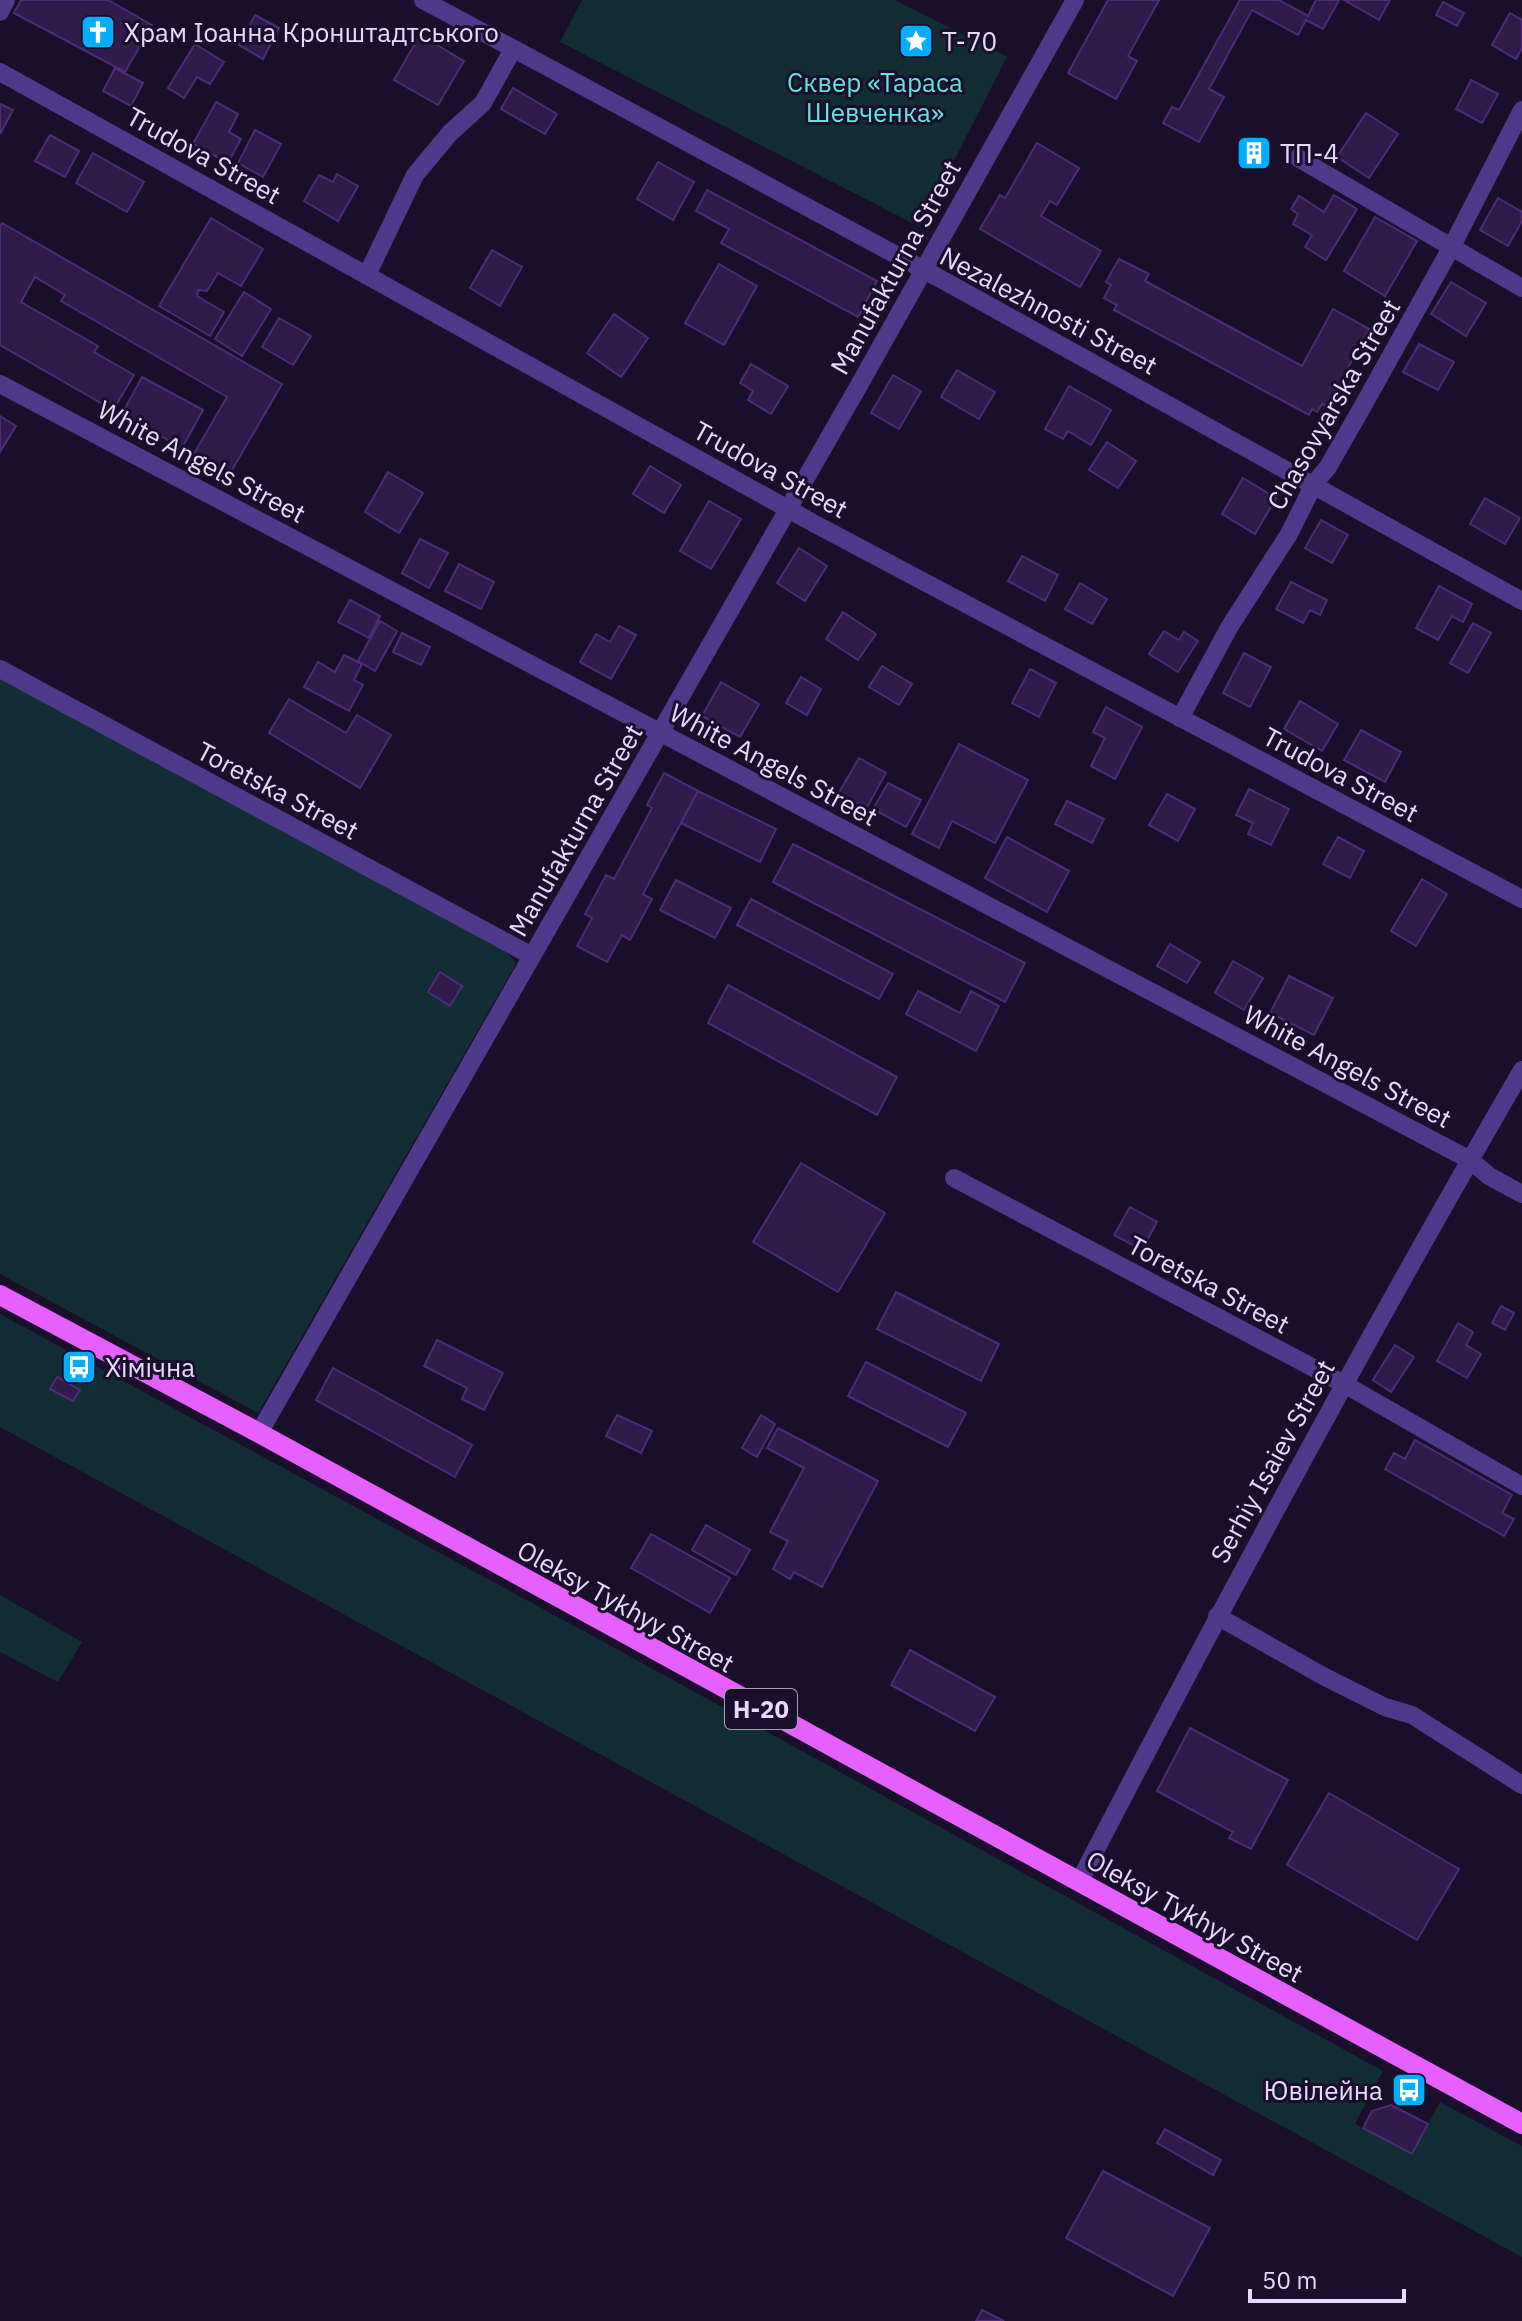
<svg xmlns="http://www.w3.org/2000/svg" width="1522" height="2321" viewBox="0 0 1522 2321" font-family="'IBM Plex Sans',sans-serif">
  <style>
    .green { fill: #122d34 }
    .building { fill: #301b4b; stroke: #4d2c78; stroke-width: 2 }
    .lines { fill: none; stroke-linecap: round; stroke-linejoin: round }
    .street { stroke: #4f398a; stroke-width: 18 }
    .primary { stroke: #e85fff; stroke-width: 20 }
    .labels { text-anchor: middle; dominant-baseline: central; stroke-width: 6; stroke-linejoin: round; paint-order: stroke }
    .shield { fill: #1a0f2a; stroke: #a99cbf; stroke-width: 2 }
    .shield-label { font-size: 24px; font-weight: bold; fill: #e6d8ff }
    .poi-label { font-size: 26px; fill: #e6d8ff; stroke: #1a0f2a; text-anchor: start }
    .park-label { font-size: 26px; fill: #5ee5e3; stroke: #1a0f2a }
    .street-label { font-size: 26px; fill: #e6d8ff; stroke: #1a0f2a }
  </style>
  <rect width="100%" height="100%" fill="#1a0f2a"/>
  <g class="green">
    <path d="M582,0h313l112,57 -87,170 -360,-185z"/>
    <path d="M0,679l508,274 8,11 -258,449 -258,-139z"/>
    <path d="M0,1314l613,333 770,424 -28,53 57,29 28,-51 82,44v111l-1522,-830z"/>
    <path d="M0,1595l82,47 -24,40 -58,-30z"/>
  </g>
  <g class="building">
    <path d="M21,0h87l44,25 -27,47 -111,-59z"/>
    <path d="M1108,0h51l-31,56 9,5 -21,38 -48,-26z"/>
    <path d="M1240,0h39l29,16 8,-16h23l-16,29 -17,-9 -8,15 -46,-25 -43,79 15,8 -25,45 -36,-19 9,-16 7,3z"/>
    <path d="M1344,0h46l-11,20z"/>
    <path d="M1443,2l21,11 -7,13 -21,-11z"/>
    <path d="M1510,13l12,7v28l-6,11 -24,-14z"/>
    <path d="M255,15l24,13 -16,31 -24,-14z"/>
    <path d="M420,35l44,26 -26,44 -44,-25z"/>
    <path d="M195,44l29,18 -14,22 -13,-7 -13,21 -16,-10z"/>
    <path d="M115,68l28,15 -12,23 -28,-15z"/>
    <path d="M1471,80l27,14 -16,29 -26,-14z"/>
    <path d="M513,88l44,26 -12,20 -44,-25z"/>
    <path d="M216,102l22,12 -9,18 12,7 -13,24 -35,-19z"/>
    <path d="M0,104l13,6 -13,24z"/>
    <path d="M1366,113l32,21 -29,44 -32,-21z"/>
    <path d="M255,130l26,14 -18,33 -25,-14z"/>
    <path d="M50,135l29,16 -14,26 -30,-16z"/>
    <path d="M1249,139l19,11 -9,16 -19,-11z"/>
    <path d="M1037,143l42,25 -22,37 -7,-4 -9,15 60,35 -21,36 -100,-58 20,-34 5,3z"/>
    <path d="M93,153l51,29 -17,30 -51,-29z"/>
    <path d="M658,162l36,20 -21,38 -36,-21z"/>
    <path d="M337,174l21,12 -20,35 -34,-20 15,-26 14,7z"/>
    <path d="M707,190l170,91 -19,36 -137,-74 8,-14 -33,-18z"/>
    <path d="M1334,195l23,14 -31,51 -21,-13 7,-12 -19,-11 5,-10 -7,-5 8,-13 25,16z"/>
    <path d="M1498,198l24,14v9l-14,25 -28,-16z"/>
    <path d="M1375,217l42,24 -32,55 -41,-25z"/>
    <path d="M211,218l52,31 -22,37 -23,-13 -11,18 -9,-1 -1,6 27,16 -14,24 -51,-30z"/>
    <path d="M2,223l280,161 -54,93 -36,-20 35,-60 -166,-96 4,-6 -30,-18 -14,25 77,44 -4,6 40,23 -21,35 -113,-65v-118z"/>
    <path d="M492,250l30,17 -22,39 -30,-18z"/>
    <path d="M1119,259l30,15 -4,7 157,85 31,-57 36,20 -42,77 -5,-2 -5,8 -5,-3 -3,6 -195,-105 3,-5 -13,-7 7,-13 -5,-3z"/>
    <path d="M719,264l38,22 -33,59 -39,-22z"/>
    <path d="M1451,282l35,21 -20,33 -35,-22z"/>
    <path d="M244,292l27,17 -29,47 -27,-17z"/>
    <path d="M614,314l34,24 -27,39 -34,-24z"/>
    <path d="M279,318l32,18 -18,29 -31,-18z"/>
    <path d="M1419,344l35,18 -16,28 -35,-18z"/>
    <path d="M751,364l37,22 -17,28 -23,-14 5,-9 -13,-8z"/>
    <path d="M957,370l38,22 -16,27 -38,-22z"/>
    <path d="M893,375l28,16 -22,38 -28,-16z"/>
    <path d="M142,377l61,33 -21,38 -60,-34z"/>
    <path d="M1069,386l42,24 -20,35 -23,-14 -5,8 -18,-10z"/>
    <path d="M0,416l16,10 -16,26z"/>
    <path d="M1107,442l29,19 -18,27 -29,-18z"/>
    <path d="M650,466l31,19 -17,28 -31,-19z"/>
    <path d="M388,472l35,21 -24,40 -34,-21z"/>
    <path d="M1243,478l33,20 -21,36 -33,-20z"/>
    <path d="M1485,498l35,20 -15,26 -35,-20z"/>
    <path d="M709,501l32,18 -30,50 -31,-18z"/>
    <path d="M1321,520l27,15 -16,28 -27,-15z"/>
    <path d="M420,539l28,14 -19,35 -27,-15z"/>
    <path d="M799,548l28,18 -22,35 -28,-18z"/>
    <path d="M1022,556l36,19 -13,26 -37,-20z"/>
    <path d="M459,564l35,18 -13,27 -36,-18z"/>
    <path d="M1291,582l36,18 -7,15 -10,-5 -7,13 -27,-14z"/>
    <path d="M1080,583l27,16 -15,25 -27,-15z"/>
    <path d="M1439,586l33,18 -9,18 -11,-6 -14,24 -22,-12z"/>
    <path d="M350,600l30,16 -11,22 -31,-16z"/>
    <path d="M843,612l33,22 -18,26 -32,-21z"/>
    <path d="M380,621l17,10 -22,40 -17,-10z"/>
    <path d="M1473,623l18,10 -23,40 -18,-10z"/>
    <path d="M619,626l17,9 -25,44 -31,-17 16,-28 14,8z"/>
    <path d="M1164,631l15,9 5,-8 14,9 -20,31 -29,-18z"/>
    <path d="M402,633l28,14 -9,18 -28,-13z"/>
    <path d="M1244,653l27,14 -21,40 -27,-14z"/>
    <path d="M344,655l18,9 -8,16 9,5 -14,26 -45,-24 14,-25 17,10z"/>
    <path d="M882,666l30,18 -13,21 -30,-18z"/>
    <path d="M1030,669l26,14 -17,34 -27,-14z"/>
    <path d="M801,677l20,12 -14,26 -21,-12z"/>
    <path d="M721,682l38,22 -19,33 -38,-21z"/>
    <path d="M289,699l57,34 11,-18 34,20 -31,53 -91,-55z"/>
    <path d="M1300,701l38,23 -16,27 -38,-22z"/>
    <path d="M1106,707l36,20 -27,52 -24,-13 14,-28 -12,-6z"/>
    <path d="M1361,730l40,22 -16,30 -41,-22z"/>
    <path d="M959,744l69,36 -33,63 -43,-22 -13,27 -27,-14z"/>
    <path d="M859,758l27,15 -20,36 -28,-15z"/>
    <path d="M664,773l34,18 -55,103 9,5 -22,41 -8,-5 -15,27 -30,-16 15,-28 -7,-4 21,-39 8,4 38,-71 -5,-3z"/>
    <path d="M888,783l33,17 -15,27 -33,-18z"/>
    <path d="M1249,789l40,20 -18,36 -23,-11 5,-11 -17,-8z"/>
    <path d="M698,791l78,38 -16,33 -79,-39z"/>
    <path d="M1167,794l28,15 -17,32 -29,-16z"/>
    <path d="M1067,801l37,18 -12,24 -37,-19z"/>
    <path d="M1007,837l62,34 -22,41 -62,-34z"/>
    <path d="M1338,837l26,14 -14,27 -27,-14z"/>
    <path d="M793,844l232,119 -20,39 -232,-120z"/>
    <path d="M1422,879l25,15 -31,52 -25,-15z"/>
    <path d="M676,880l55,28 -16,30 -55,-28z"/>
    <path d="M751,899l142,75 -14,25 -142,-74z"/>
    <path d="M1170,944l30,18 -13,21 -30,-17z"/>
    <path d="M1233,961l30,17 -19,32 -29,-17z"/>
    <path d="M440,972l22,14 -12,20 -22,-14z"/>
    <path d="M1289,976l44,22 -19,37 -44,-22z"/>
    <path d="M728,985l169,92 -20,38 -169,-92z"/>
    <path d="M918,991l42,22 11,-22 28,15 -23,45 -70,-37z"/>
    <path d="M801,1163l84,50 -47,79 -85,-50z"/>
    <path d="M1130,1207l27,15 -15,28 -28,-15z"/>
    <path d="M896,1292l103,52 -18,37 -104,-52z"/>
    <path d="M1501,1306l13,7 -9,17 -13,-7z"/>
    <path d="M1458,1323l15,9 -7,13 15,9 -14,24 -30,-17z"/>
    <path d="M437,1340l66,33 -19,37 -22,-11 5,-11 -43,-22z"/>
    <path d="M1395,1345l19,12 -23,35 -18,-12z"/>
    <path d="M866,1362l100,51 -18,34 -100,-51z"/>
    <path d="M333,1368l139,77 -17,32 -139,-77z"/>
    <path d="M57,1377l23,13 -7,11 -23,-12z"/>
    <path d="M617,1415l35,16 -11,22 -35,-17z"/>
    <path d="M761,1415l14,9 -18,33 -15,-9z"/>
    <path d="M778,1428l100,53 -56,106 -28,-15 -4,7 -17,-10 15,-28 -18,-9 34,-64 -37,-20z"/>
    <path d="M1415,1440l97,55 -10,18 12,6 -10,17 -119,-67 9,-16 11,6z"/>
    <path d="M706,1525l44,25 -14,25 -44,-25z"/>
    <path d="M651,1534l79,44 -20,35 -79,-45z"/>
    <path d="M910,1650l85,47 -20,34 -84,-46z"/>
    <path d="M1190,1728l98,52 -37,69 -22,-11 4,-6 -76,-41z"/>
    <path d="M1329,1793l130,76 -42,71 -130,-75z"/>
    <path d="M1391,2105l37,19 -16,30 -49,-26 9,-17z"/>
    <path d="M1165,2129l56,31 -8,15 -56,-32z"/>
    <path d="M1103,2171l107,57 -37,68 -107,-58z"/>
    <path d="M982,2310l22,11h-28z"/>
  </g>
  <g class="lines">
    <g class="street">
      <path d="M423,0l527,284 572,317"/>
      <path d="M0,12l6,-12"/>
      <path d="M0,72l815,452 707,375"/>
      <path d="M1298,158l224,130"/>
      <path d="M367,275l48,-100 35,-42 33,-30 30,-54"/>
      <path d="M0,384l1470,776 19,16 33,18"/>
      <path d="M0,669l532,287"/>
      <path d="M1180,718l50,-92 59,-92 25,-50 14,-17 36,-63 87,-156 71,-138"/>
      <path d="M954,1178l390,206 178,102"/>
      <path d="M259,1433l603,-1053 213,-380"/>
      <path d="M1217,1616l106,60 62,31 27,8 110,70"/>
      <path d="M1079,1882c142,-274 288,-545 443,-812"/>
    </g>
    <path class="primary" d="M0,1295l259,138 1263,691"/>
  </g>
  <defs>
    <g id="church-square" transform="scale(1.8)"><rect x="-9" y="-9" width="18" height="18" rx="4" fill="#04acff" stroke="#1a0f2a"/><path d="M-1.2-6h2.4v3.5h3.3v2.4h-3.3V6h-2.4V-.1h-3.3v-2.4h3.3Z" fill="#fff"/></g>
    <g id="sight-square" transform="scale(1.8)"><rect x="-9" y="-9" width="18" height="18" rx="4" fill="#04acff" stroke="#1a0f2a"/><path d="M0-6L1.8-2.2L6-1.7L2.9 1.2L3.7 5.4L0 3.3L-3.7 5.4L-2.9 1.2L-6-1.7L-1.8-2.2Z" fill="#fff"/></g>
    <g id="building-square" transform="scale(1.8)"><rect x="-9" y="-9" width="18" height="18" rx="4" fill="#04acff" stroke="#1a0f2a"/><path d="M-4-6H4V6H1V3H-1V6H-4ZM-2.5-4.3h1.7v1.8h-1.7ZM.8-4.3h1.7v1.8H.8ZM-2.5-1h1.7V.8h-1.7ZM.8-1h1.7V.8H.8Z" fill="#fff"/></g>
    <g id="bus-square" transform="scale(1.8)"><rect x="-9" y="-9" width="18" height="18" rx="4" fill="#04acff" stroke="#1a0f2a"/><path d="M-5-6H5V4H4V6H2V4H-2V6H-4V4H-5ZM-3.5-4V0h7V-4ZM-3.5 1.2v1.5H-2V1.2ZM2 1.2v1.5H3.5V1.2Z" fill="#fff"/></g>
  </defs>
  <g fill-rule="evenodd">
    <use href="#church-square" x="98" y="32"/>
    <use href="#sight-square" x="916" y="41"/>
    <use href="#building-square" x="1254" y="153"/>
    <use href="#bus-square" x="79" y="1367"/>
    <use href="#bus-square" x="1409" y="2090"/>
  </g>
  <g class="labels">
    <rect class="shield" x="725" y="1689" width="72" height="40" rx="6"/>
    <g class="shield-label">
      <text x="761" y="1709">Н-20</text>
    </g>
    <g class="poi-label">
      <text x="124" y="32">Храм Іоанна Кронштадтського</text>
      <text x="942" y="41">Т-70</text>
      <text x="1280" y="153">ТП-4</text>
      <text x="105" y="1367">Хімічна</text>
      <text x="1383" y="2090" text-anchor="end">Ювілейна</text>
    </g>
    <g class="park-label">
      <text x="875" y="82">Сквер «Тараса<tspan x="875" dy="30">Шевченка»</tspan></text>
    </g>
    <g class="street-label">
      <text transform="translate(204 155) rotate(29)">Trudova Street</text>
      <text transform="translate(895 267) rotate(-61)">Manufakturna Street</text>
      <text transform="translate(1049 310) rotate(28)">Nezalezhnosti Street</text>
      <text transform="translate(1333 404) rotate(-60)">Chasovyarska Street</text>
      <text transform="translate(202 461) rotate(28)">White Angels Street</text>
      <text transform="translate(771 469) rotate(29)">Trudova Street</text>
      <text transform="translate(774 764) rotate(28)">White Angels Street</text>
      <text transform="translate(1341 774) rotate(28)">Trudova Street</text>
      <text transform="translate(278 790) rotate(28)">Toretska Street</text>
      <text transform="translate(575 830) rotate(-60)">Manufakturna Street</text>
      <text transform="translate(1348 1066) rotate(28)">White Angels Street</text>
      <text transform="translate(1209 1284) rotate(28)">Toretska Street</text>
      <text transform="translate(1272 1461) rotate(-61)">Serhiy Isaiev Street</text>
      <text transform="translate(626 1606) rotate(29)">Oleksy Tykhyy Street</text>
      <text transform="translate(1195 1916) rotate(29)">Oleksy Tykhyy Street</text>
    </g>
  </g>
  <path d="M1250 2289v12h154v-12" fill="none" stroke="#e6d8ff" stroke-width="4"/>
  <text x="1262" y="2289" font-size="24" fill="#e6d8ff" stroke="#1a0f2a" stroke-width="6" paint-order="stroke">50 m</text>
</svg>
